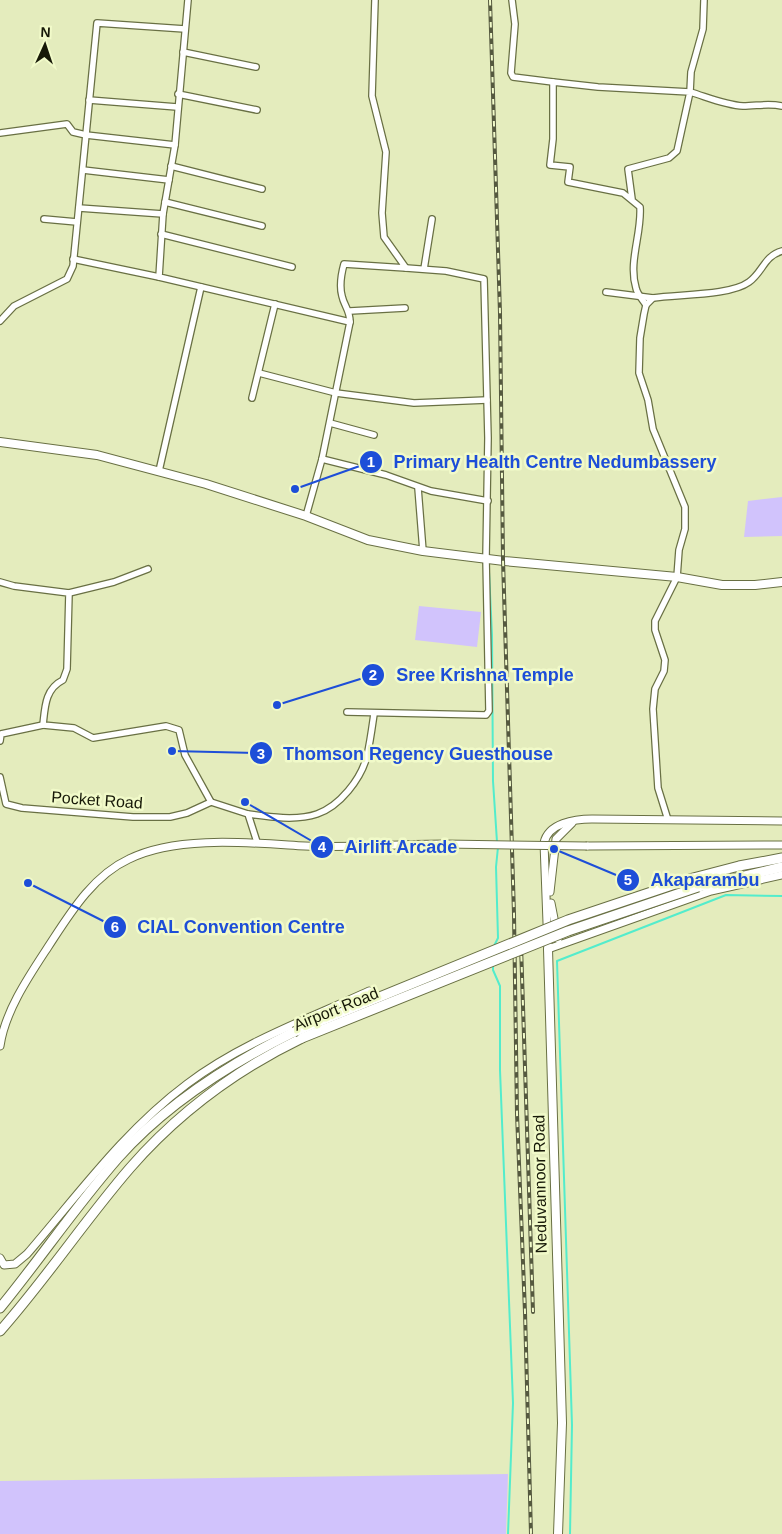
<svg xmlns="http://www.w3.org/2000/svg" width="782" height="1534" viewBox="0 0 782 1534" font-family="Arial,sans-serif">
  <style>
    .green { fill: #d1c3fc }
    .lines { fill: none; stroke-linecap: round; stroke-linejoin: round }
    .stream { stroke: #53eccc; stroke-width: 2 }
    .minor-casing { stroke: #697044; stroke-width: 8 }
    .tertiary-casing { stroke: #697044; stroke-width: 9 }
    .secondary-casing { stroke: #697044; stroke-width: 10 }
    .primary-casing { stroke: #697044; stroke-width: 11 }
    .minor { stroke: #fff; stroke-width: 5.5 }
    .tertiary { stroke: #fff; stroke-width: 7 }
    .secondary { stroke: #fff; stroke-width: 8 }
    .primary { stroke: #fff; stroke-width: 9 }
    .rail-casing { stroke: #55593f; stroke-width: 4 }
    .rail { stroke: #f1fac9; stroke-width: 2; stroke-dasharray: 5.5; stroke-linecap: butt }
    .tertiary-bridge-casing { stroke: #697044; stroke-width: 9; stroke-linecap: butt }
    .primary-bridge-casing { stroke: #697044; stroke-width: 11; stroke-linecap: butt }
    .tertiary-bridge { stroke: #fff; stroke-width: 7 }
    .primary-bridge { stroke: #fff; stroke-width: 9 }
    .labels { text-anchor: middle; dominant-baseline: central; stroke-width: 5; stroke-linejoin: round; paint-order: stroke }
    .street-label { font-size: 16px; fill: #171908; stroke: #f1fac9 }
    .leader { fill: none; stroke: #1d4ed8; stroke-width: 2 }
    .callout-dot { fill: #1d4ed8; stroke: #f1fac9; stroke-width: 2 }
    .mark-label { font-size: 15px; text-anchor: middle; font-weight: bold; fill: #fff }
    .callout-label { font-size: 18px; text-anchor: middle; font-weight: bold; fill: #1d4ed8; stroke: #f1fac9; stroke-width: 5; stroke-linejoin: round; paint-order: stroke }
  </style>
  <rect width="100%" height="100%" fill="#e4ecbd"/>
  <g class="green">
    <path d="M782,497v39l-38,1 4,-36z"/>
    <path d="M419,606l62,6 -4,35 -62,-7z"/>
    <path d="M508,1474l-2,60h-506v-53z"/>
  </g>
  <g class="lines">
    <g class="stream">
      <path d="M489,572l3,63 1,146 4,61"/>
      <path d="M494,946l4,-8 -2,-71 2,-20"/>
      <path d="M493,963v7l7,16v84l13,333 -5,131"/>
      <path d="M570,1534l2,-109 -15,-464 169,-66 56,1"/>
    </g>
    <g class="minor-casing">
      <g id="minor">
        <path d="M188,0l-13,145 -12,69 -4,63 191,45"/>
        <path d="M512,0l3,24 -4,49 2,4 40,5"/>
        <path d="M704,0l-1,29 -12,43 -1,20c17,5 35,13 53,14 14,0 25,-3 39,0"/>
        <path d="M183,52l73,15"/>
        <path d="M178,94l79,16"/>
        <path d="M89,100l88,7"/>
        <path d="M0,133l67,-9 6,8 13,3 89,10"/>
        <path d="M171,166l91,23"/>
        <path d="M83,170l86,10"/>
        <path d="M632,199l-4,-30 41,-11 8,-7 13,-59 -92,-5 -45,-5v57l-3,26 20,2 -2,15 55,11 17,14c2,26 -12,55 -4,81 1,6 7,12 10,17"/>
        <path d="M165,202l97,24"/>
        <path d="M79,208l84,6"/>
        <path d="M44,219l33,3"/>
        <path d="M161,234l131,33"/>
        <path d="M73,259l86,18"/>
        <path d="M424,269l8,-50"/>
        <path d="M606,292l47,6"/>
        <path d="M350,311l55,-3"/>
        <path d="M0,321l14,-15 53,-27 6,-13 24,-243 88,6"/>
        <path d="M259,373l77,20 78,10 73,-3"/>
        <path d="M252,398l23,-94"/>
        <path d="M330,423l44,12"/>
        <path d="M322,459l64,16 45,16 57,10"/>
        <path d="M159,471l42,-184"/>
        <path d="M418,488l5,63"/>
        <path d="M306,516l16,-57 28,-137c0,-12 -6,-16 -8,-26 -3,-11 -1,-21 2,-32l62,4 -22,-31 -2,-24 4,-61 -14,-56 3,-96"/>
        <path d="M0,582l14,4 55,7 -2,76 -4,11c-18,9 -18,27 -20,45l31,3 19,10 73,-12 13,4 6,25 26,47 37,12 9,28"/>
        <path d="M69,593l45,-11 34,-13"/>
        <path d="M347,712l139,3 3,-4 -3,-153 2,-120 -4,-159 -38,-8 -40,-3"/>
        <path d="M0,741l1,-7 42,-9"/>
        <path d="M0,777l6,27 16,4 111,9h37l17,-4 24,-11"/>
        <path d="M248,814c21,3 49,7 69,0 23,-8 44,-35 50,-58 3,-13 5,-28 7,-42"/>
        <path d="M668,820l-10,-32 -5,-79 2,-20 9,-18 1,-11 -10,-30v-9l22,-44 2,-27 6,-21v-22l-32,-78 -5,-29 -9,-27 1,-35 4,-24 2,-9 7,-7c24,-4 77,-2 96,-16 14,-10 15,-26 33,-31"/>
      </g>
    </g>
    <g class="tertiary-casing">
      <g id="tertiary">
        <path d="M782,821l-190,-2c-17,0 -44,4 -48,24l4,106 163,-58 71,-16"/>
        <path d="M587,846l195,-1"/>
        <path d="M550,892l6,-53 16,-16"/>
        <path d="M551,903l7,36"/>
        <path d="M0,1046c5,-35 29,-70 48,-99 21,-32 44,-71 81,-88 48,-24 124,-16 176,-13 46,2 94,-2 140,-2"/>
        <path d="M0,1258l4,7 11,-1 12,-10c51,-59 97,-123 160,-170 54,-41 121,-65 182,-93"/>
      </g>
    </g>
    <g class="secondary-casing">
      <g id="secondary">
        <path d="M0,442l97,13 109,29 100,32 62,24 55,11 81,10 173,16 45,8h33l27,-3"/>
        <path d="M548,949l14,474 -4,111"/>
      </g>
    </g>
    <g class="primary-casing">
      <g id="primary">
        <path d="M693,878l46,-12 43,-8"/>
        <path d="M698,887l84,-20"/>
        <path d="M0,1308c40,-49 76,-102 118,-150 48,-54 111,-94 176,-126"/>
        <path d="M0,1331c46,-52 85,-111 130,-163 48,-55 108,-99 172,-130"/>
      </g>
    </g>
    <use href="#minor" class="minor"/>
    <use href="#tertiary" class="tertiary"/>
    <use href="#secondary" class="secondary"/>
    <use href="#primary" class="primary"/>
    <g class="rail-casing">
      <g id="rail">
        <path d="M490,0l10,313 3,247 11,354 3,200 8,198 6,222"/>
        <path d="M521,945l12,367"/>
      </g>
    </g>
    <use href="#rail" class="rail"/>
    <g class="tertiary-bridge-casing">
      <path id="tertiary-bridge" d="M445,844l142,2"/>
    </g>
    <g class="primary-bridge-casing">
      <g id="primary-bridge">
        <path d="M294,1032l274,-112 125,-42"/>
        <path d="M302,1038l266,-107 130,-44"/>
      </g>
    </g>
    <use href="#tertiary-bridge" class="tertiary-bridge"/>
    <use href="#primary-bridge" class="primary-bridge"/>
  </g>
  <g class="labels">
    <g class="street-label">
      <text transform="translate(97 800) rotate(4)">Pocket Road</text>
      <text transform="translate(336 1009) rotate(-22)">Airport Road</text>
      <text transform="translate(540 1184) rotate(-91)">Neduvannoor Road</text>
    </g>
  </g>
  <path class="leader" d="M295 489L371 462M277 705L373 675M172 751L261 753M245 802L322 847M554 849L628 880M28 883L115 927"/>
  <g class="callout-dot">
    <circle cx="295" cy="489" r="5"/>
    <circle cx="277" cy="705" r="5"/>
    <circle cx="172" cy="751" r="5"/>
    <circle cx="245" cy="802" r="5"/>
    <circle cx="554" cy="849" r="5"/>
    <circle cx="28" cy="883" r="5"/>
    <circle cx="371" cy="462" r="12"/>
    <circle cx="373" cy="675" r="12"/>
    <circle cx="261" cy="753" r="12"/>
    <circle cx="322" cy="847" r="12"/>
    <circle cx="628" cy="880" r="12"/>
    <circle cx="115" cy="927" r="12"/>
  </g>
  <g class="mark-label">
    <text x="371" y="467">1</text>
    <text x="373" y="680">2</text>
    <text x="261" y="759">3</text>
    <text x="322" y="852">4</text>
    <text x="628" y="885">5</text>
    <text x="115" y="932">6</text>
  </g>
  <g class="callout-label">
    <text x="555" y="468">Primary Health Centre Nedumbassery</text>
    <text x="485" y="681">Sree Krishna Temple</text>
    <text x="418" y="760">Thomson Regency Guesthouse</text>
    <text x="401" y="853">Airlift Arcade</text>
    <text x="705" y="886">Akaparambu</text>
    <text x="241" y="933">CIAL Convention Centre</text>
  </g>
  <g transform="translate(45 45) rotate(3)" stroke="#f1fac9" stroke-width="4" paint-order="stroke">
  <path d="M0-4L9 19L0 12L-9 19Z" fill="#171908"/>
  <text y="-8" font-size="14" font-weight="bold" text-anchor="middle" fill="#171908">N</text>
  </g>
</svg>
